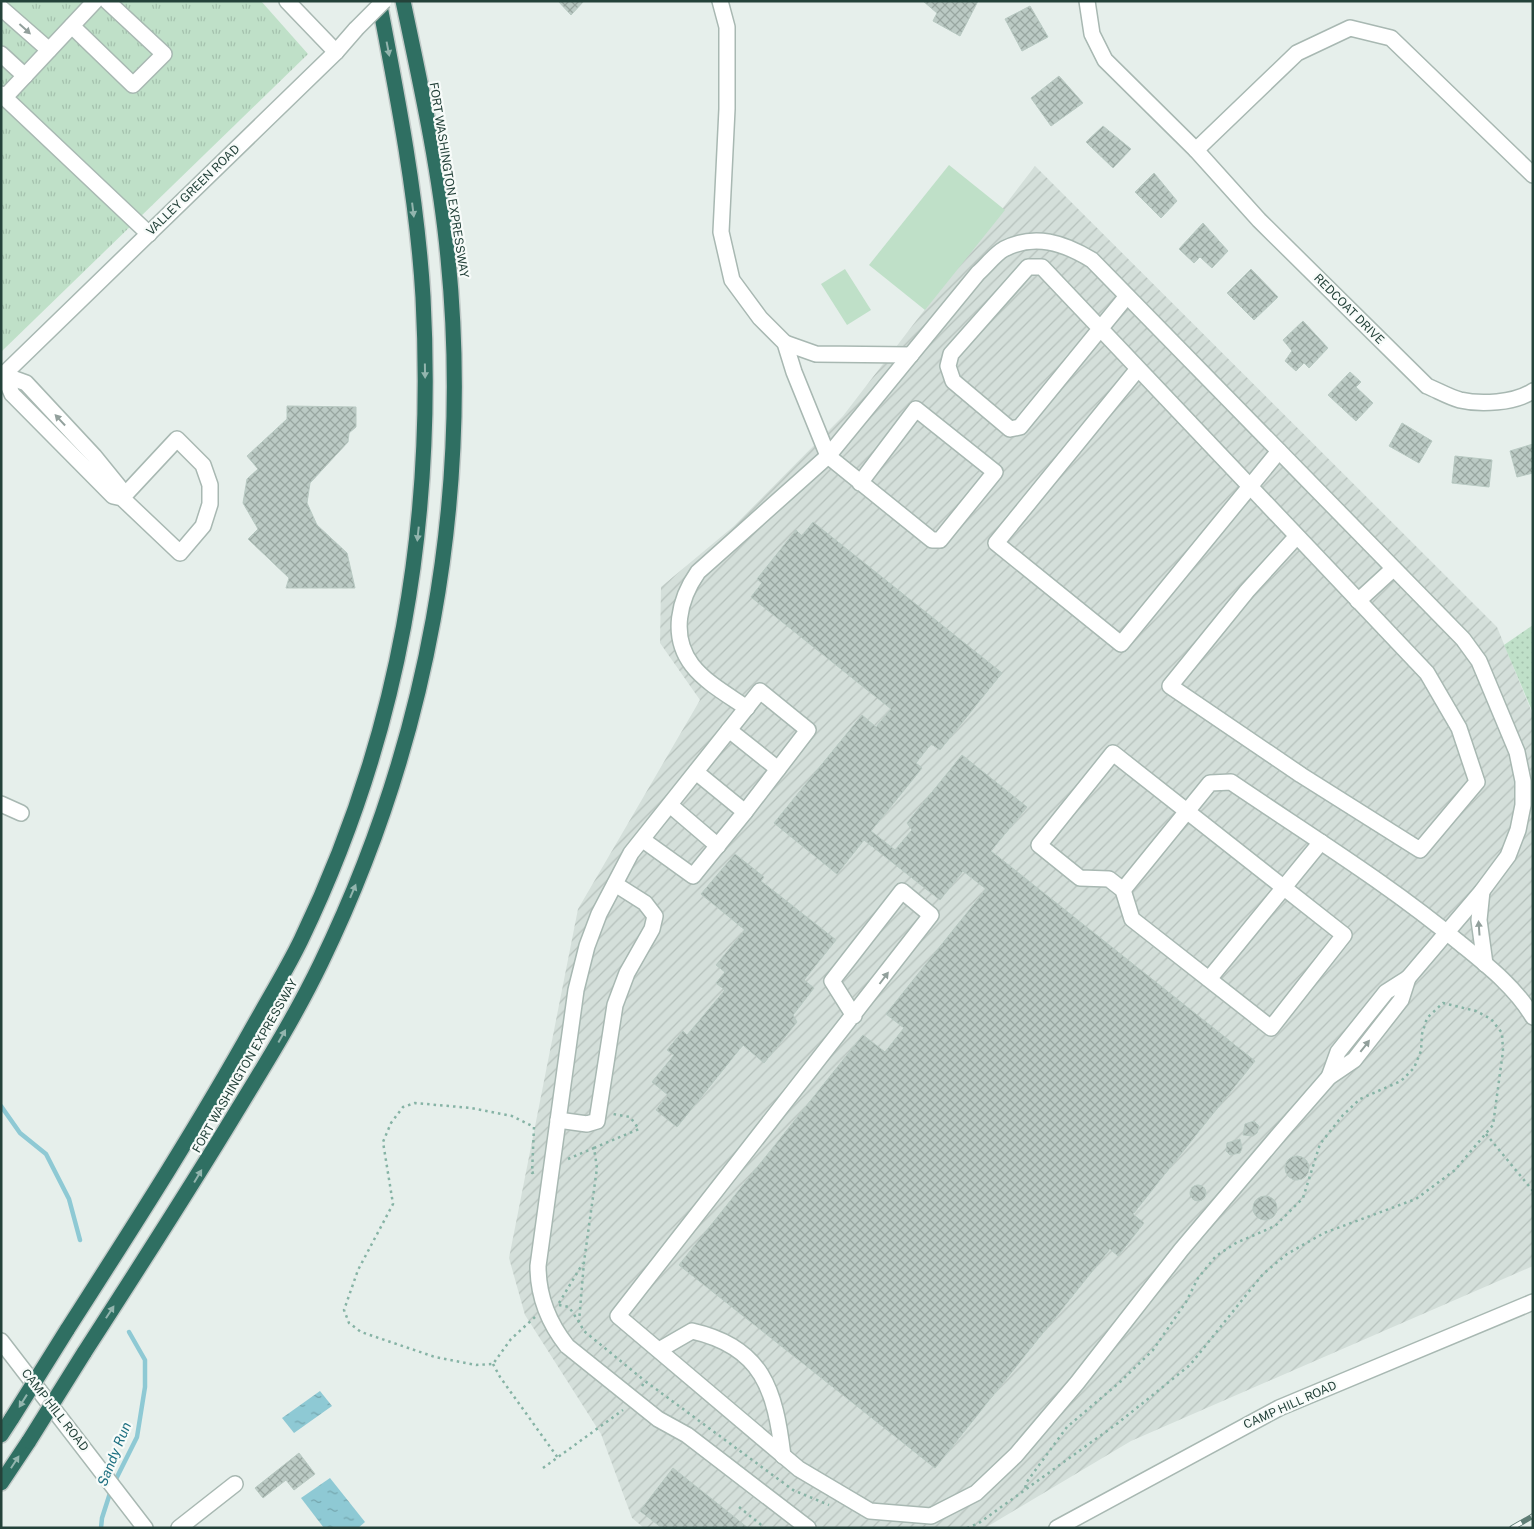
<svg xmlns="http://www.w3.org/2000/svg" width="1534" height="1529" viewBox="0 0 1534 1529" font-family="'Public Sans',sans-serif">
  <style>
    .industrial { fill: url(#industrial-furrows) }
    .grass { fill: url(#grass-tufts) }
    .park { fill: #bfe0c8 }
    .garden { fill: url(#garden-dots) }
    .water { fill: url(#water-ripples) }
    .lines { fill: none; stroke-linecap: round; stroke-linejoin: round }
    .stream { stroke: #8ec9d4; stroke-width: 4.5 }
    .building { fill: url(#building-cross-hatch); stroke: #b8c9c2 }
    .minor-casing { stroke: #a8b8b2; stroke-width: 18 }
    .highway-casing { stroke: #c2cac8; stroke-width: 18 }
    .path { stroke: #86b3a5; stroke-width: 2.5; stroke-dasharray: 2.5 4; stroke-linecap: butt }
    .minor { stroke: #fff; stroke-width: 15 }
    .highway { stroke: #2f6f62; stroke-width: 15 }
    .rail-casing { stroke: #5f7d75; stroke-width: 5.5 }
    .rail { stroke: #f7fbf9; stroke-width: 4; stroke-dasharray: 11; stroke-linecap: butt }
    .minor-bridge-casing { stroke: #a8b8b2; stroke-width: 18; stroke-linecap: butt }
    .highway-bridge-casing { stroke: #c2cac8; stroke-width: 18; stroke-linecap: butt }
    .minor-bridge { stroke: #fff; stroke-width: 15 }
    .highway-bridge { stroke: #2f6f62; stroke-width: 15 }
    .oneway { fill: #92a09c }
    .oneway2 { fill: #93b5ae }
    .labels { text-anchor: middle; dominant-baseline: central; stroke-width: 4.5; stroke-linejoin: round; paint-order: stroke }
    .street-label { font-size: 12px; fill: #24423a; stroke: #f7fbf9 }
    .water-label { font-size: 14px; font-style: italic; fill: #1c6f80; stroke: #f7fbf9 }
  </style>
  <defs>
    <pattern id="industrial-furrows" width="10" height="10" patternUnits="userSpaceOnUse" patternTransform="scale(1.25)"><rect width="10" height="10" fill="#d4dfda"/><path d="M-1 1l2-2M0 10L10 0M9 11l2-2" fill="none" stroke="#b6c1bc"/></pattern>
    <pattern id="grass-tufts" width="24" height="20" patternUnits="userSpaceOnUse" patternTransform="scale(1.25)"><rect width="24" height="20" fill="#bfe0c8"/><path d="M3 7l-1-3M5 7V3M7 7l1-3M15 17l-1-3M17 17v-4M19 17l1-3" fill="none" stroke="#a4c1ad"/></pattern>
    <pattern id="garden-dots" width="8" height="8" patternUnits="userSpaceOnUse" patternTransform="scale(1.25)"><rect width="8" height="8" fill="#bfe0c8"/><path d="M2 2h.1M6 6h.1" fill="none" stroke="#a4c1ad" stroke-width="1.8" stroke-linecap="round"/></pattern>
    <pattern id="water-ripples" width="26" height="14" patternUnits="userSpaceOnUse" patternTransform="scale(1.25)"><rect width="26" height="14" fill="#8ec9d4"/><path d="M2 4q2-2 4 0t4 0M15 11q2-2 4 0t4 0" fill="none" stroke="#74a5ad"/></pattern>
    <pattern id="building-cross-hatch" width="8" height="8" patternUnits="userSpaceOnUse" patternTransform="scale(1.25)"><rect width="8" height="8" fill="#bbcac4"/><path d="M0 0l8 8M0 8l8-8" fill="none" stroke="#98a6a0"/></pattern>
  </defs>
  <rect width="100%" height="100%" fill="#e6efeb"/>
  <path class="industrial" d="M1035,166l462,461 36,88v551l-402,175 -146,87h-341l-12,-10 -31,-84 -76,-119 -16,-57 69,-349 122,-209 -40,-57 1,-56 73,-61 109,-110z"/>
  <path class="grass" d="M1,1h260l47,53 -307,298z"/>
  <g class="park">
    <path d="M949,165l56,45 -80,100 -56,-45z"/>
    <path d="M845,269l26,41 -24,15 -26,-41z"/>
  </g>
  <path class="garden" d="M1533,625v88l-29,-68z"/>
  <g class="water">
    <path d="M320,1391l12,15 -38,27 -12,-15z"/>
    <path d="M330,1478l35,44 -7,6h-34l-23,-30z"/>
  </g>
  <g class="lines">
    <g class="stream">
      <path d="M1,1106l19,27 26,21 23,45 11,41"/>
      <path d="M114,1483l23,-46 8,-50v-27l-16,-28"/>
      <path d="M101,1528l1,-10 9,-28"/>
    </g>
  </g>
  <g class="building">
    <path d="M558,1h26l-13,14z"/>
    <path d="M923,1h55l-18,35 -27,-15 4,-8z"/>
    <path d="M1030,6l18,31 -26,14 -17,-32z"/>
    <path d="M1059,76l24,27 -32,23 -20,-28z"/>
    <path d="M1103,126l28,23 -18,19 -27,-26z"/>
    <path d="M1154,173l23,28 -16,17 -26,-26z"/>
    <path d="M1203,223l25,28 -16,17 -12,-11 -6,6 -15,-14z"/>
    <path d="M1251,269l27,28 -24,23 -27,-27z"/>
    <path d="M1303,321l25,27 -19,20 -5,-5 -8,8 -11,-10 7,-10 -9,-11z"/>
    <path d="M1350,372l11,10 -5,5 17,16 -17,18 -28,-26z"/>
    <path d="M287,406l69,1v20l-7,6 -1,9 -38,41 -3,20 10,22 30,28 8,35h-69l3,-10 -41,-39 10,-10 -15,-26 4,-24 11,-10 -11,-13 40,-37z"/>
    <path d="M1402,423l30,18 -13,22 -30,-17z"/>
    <path d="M1533,444v29l-16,4 -7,-26z"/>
    <path d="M1455,456l37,4 -3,27 -37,-4z"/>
    <path d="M813,522l189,151 -62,77 -9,-6 -15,19 6,5 -51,63 24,19 17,-20 -5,-7 55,-68 65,52 -36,44 264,210 -122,153 11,9 -26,33 -8,-7 -175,219 -256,-203 184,-230 22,17 19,-24 -18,-14 100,-125 -23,-18 -23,29 -76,-60 -27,34 -63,-51 88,-108 14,12 15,-18 -140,-112 11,-14 -5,-4 39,-49 6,6z"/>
    <path d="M735,854l29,23 -3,4 75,59 -32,40 10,8 -21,27 4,7 -33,41 -21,-18 -66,82 -21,-17 12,-15 -16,-13 22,-27 -7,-5 16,-19 4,4 38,-45 -9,-7 9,-11 -9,-7 29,-35 -44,-36z"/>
    <path d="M1254,1121l5,5 -2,7 -4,3 -10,-1 2,-11z"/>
    <path d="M1240,1139l2,9 -2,5 -10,2 -4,-4 1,-8z"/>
    <circle cx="1297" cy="1168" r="12"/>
    <circle cx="1198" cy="1193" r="8"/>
    <circle cx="1265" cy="1208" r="12"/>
    <path d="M299,1453l16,21 -21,16 -8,-10 -23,18 -8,-10z"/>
    <path d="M673,1468l75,60h-86l-22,-17z"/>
  </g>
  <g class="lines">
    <g class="minor-casing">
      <g id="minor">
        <path d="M287,1l49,51"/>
        <path d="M720,1l7,26v82l-6,123 11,48 28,38 25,25 9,29 34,84 104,84h8l55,-68 -79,-63 -56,74"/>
        <path d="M1087,1l5,33 13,26 91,90"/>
        <path d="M1,8l48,42"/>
        <path d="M72,26l61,59 31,-31 -57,-53"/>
        <path d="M1,54l24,22"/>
        <path d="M1,94l148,140"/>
        <path d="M5,97l90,-96"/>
        <path d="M1533,175l-142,-137 -41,-10 -53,25 -101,97 63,70 168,166c10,4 22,11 33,14 21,5 54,3 73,-9"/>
        <path d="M1127,296l-107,131 -10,2 -57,-48 -5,-15 3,-12 77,-87h14l385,406 32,55 18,54 -57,68 -119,-75 -131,-89 77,-95 50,-55"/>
        <path d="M785,343l31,11 95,1"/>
        <path d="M1137,370l-141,173 125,101 158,-193"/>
        <path d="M4,375l8,19 101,102 9,2 58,55 23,-27 7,-22v-19l-7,-20 -26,-26 -55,59"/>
        <path d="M4,375l22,8 68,73 26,32 2,10"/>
        <path d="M1,377l335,-325 20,-23"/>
        <path d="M1358,601l35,-32"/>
        <path d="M747,708c-19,-13 -41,-25 -55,-43 -22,-29 -13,-66 6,-93l130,-116 150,-183c8,-7 17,-19 26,-24 31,-16 60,-6 88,11l371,379 16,22 38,91 6,29v24l-5,25 -10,26 -26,35 -74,87 -22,14 -48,60 -9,25"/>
        <path d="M729,730l49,39"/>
        <path d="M1113,753l231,182 -73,93 -139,-109 -9,-29 -14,-11 -29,-1 -41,-33z"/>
        <path d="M1,804l20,9"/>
        <path d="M670,805l48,41"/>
        <path d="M745,812l63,-82 -48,-39 -129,162 -32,61 -12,32 -11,44 -38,276c0,31 10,56 29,80l91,73 29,16 121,93"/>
        <path d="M643,840l50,36 52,-64 -49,-40"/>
        <path d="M1123,890l87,-107 21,-1c78,53 158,102 230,162 27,22 54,43 72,73"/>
        <path d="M1482,891l-3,29 6,44"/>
        <path d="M1209,979l112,-137"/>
        <path d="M854,1016l-22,-35 70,-90 29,24 -313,401 181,153 71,42 61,5 45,-23 40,-38 61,-72 104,-133 101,-119 47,-54 25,-17 47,-60 7,-22"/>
        <path d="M558,1120l29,4 10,-3 18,-116 12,-32 25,-44 3,-13 -10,-13 -30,-19"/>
        <path d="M1,1341l144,187"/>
        <path d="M659,1350l33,-19c71,16 83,59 91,125"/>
        <path d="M179,1528l56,-44"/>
        <path d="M1057,1528l222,-120 254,-106"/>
      </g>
    </g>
    <g class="highway-casing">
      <g id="highway">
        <path d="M67,1330c64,-100 128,-199 186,-303 16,-29 34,-58 48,-87 99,-206 134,-416 122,-643 -6,-100 -25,-198 -44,-296"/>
        <path d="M84,1353c51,-79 102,-158 151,-239 30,-49 61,-99 86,-151 106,-219 151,-462 127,-705 -8,-86 -27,-172 -45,-257"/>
        <path d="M1,1435l11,-17"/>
        <path d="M1,1483l28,-42"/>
      </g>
    </g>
    <g class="path">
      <path d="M1486,1134l47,57"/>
      <path d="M594,1148l45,-19 -9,-12 -17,-3"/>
      <path d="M568,1159l26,-11 3,20 -13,94 -5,60 5,9 61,50"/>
      <path d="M559,1303l24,-40"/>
      <path d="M559,1305l10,2 10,15"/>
      <path d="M535,1317l-24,22 -18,25 -17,1 -41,-8 -74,-25 -12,-9 -5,-13 14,-40 35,-66 -10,-62 8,-19 12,-16 12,-4 56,5 41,8 22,11 -2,46 5,-2"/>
      <path d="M493,1364l7,13 58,81"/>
      <path d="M642,1386l3,-5 148,109 36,15"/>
      <path d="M543,1468l80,-58"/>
      <path d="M739,1507l26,21"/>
      <path d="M967,1528l12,-5 139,-100 72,-58 73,-91 24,-20 37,-21 92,-34 39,-29 38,-45 10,-74 -1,-18 -11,-14 -15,-8 -33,-8 -16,15 -5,16 -1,17 -7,17 -13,13 -41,18 -17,16 -23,29 -17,54 -28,28 -39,17 -20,13 -18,22 -12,24 -33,48 -33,32 -53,45 -41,56 -1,7"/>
    </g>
    <use href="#minor" class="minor"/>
    <use href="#highway" class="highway"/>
    <g class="rail-casing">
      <path id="rail" d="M1512,1528l21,-12"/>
    </g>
    <use href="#rail" class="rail"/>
    <g class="minor-bridge-casing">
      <path id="minor-bridge" d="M356,29l28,-28"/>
    </g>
    <g class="highway-bridge-casing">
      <g id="highway-bridge">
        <path d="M12,1418l55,-88"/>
        <path d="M29,1441l55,-88"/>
      </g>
    </g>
    <use href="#minor-bridge" class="minor-bridge"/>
    <use href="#highway-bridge" class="highway-bridge"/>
  </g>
  <defs><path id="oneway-solid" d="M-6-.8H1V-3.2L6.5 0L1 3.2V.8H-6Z" transform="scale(1.25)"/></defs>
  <g class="oneway">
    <use href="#oneway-solid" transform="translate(25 29) rotate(42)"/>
    <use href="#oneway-solid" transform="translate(60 420) rotate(-133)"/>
    <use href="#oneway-solid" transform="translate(1479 928) rotate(-94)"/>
    <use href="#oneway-solid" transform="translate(884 978) rotate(-53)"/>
    <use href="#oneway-solid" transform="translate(1365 1046) rotate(-52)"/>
  </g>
  <g class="oneway2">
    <use href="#oneway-solid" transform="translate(388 49) rotate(79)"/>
    <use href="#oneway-solid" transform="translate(413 210) rotate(83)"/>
    <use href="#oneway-solid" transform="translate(425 371) rotate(89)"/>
    <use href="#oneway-solid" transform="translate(418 534) rotate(96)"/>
    <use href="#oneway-solid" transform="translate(353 891) rotate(-67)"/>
    <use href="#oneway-solid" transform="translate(282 1036) rotate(-61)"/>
    <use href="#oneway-solid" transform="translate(198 1176) rotate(-59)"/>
    <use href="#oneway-solid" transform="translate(110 1312) rotate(-57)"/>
    <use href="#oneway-solid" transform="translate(23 1401) rotate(122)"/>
    <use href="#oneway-solid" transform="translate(15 1462) rotate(-57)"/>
  </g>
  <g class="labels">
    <g class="street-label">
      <text transform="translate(449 180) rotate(81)">FORT WASHINGTON EXPRESSWAY</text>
      <text transform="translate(193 190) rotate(-44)">VALLEY GREEN ROAD</text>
      <text transform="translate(1349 309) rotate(45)">REDCOAT DRIVE</text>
      <text transform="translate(245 1066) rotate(-60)">FORT WASHINGTON EXPRESSWAY</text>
      <text transform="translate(1290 1405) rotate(-24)">CAMP HILL ROAD</text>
      <text transform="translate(55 1410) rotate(52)">CAMP HILL ROAD</text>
    </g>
    <g class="water-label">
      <text transform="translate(114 1454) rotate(-68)">Sandy Run</text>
    </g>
  </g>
  <rect width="1534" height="1529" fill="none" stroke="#24423a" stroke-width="5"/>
</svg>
